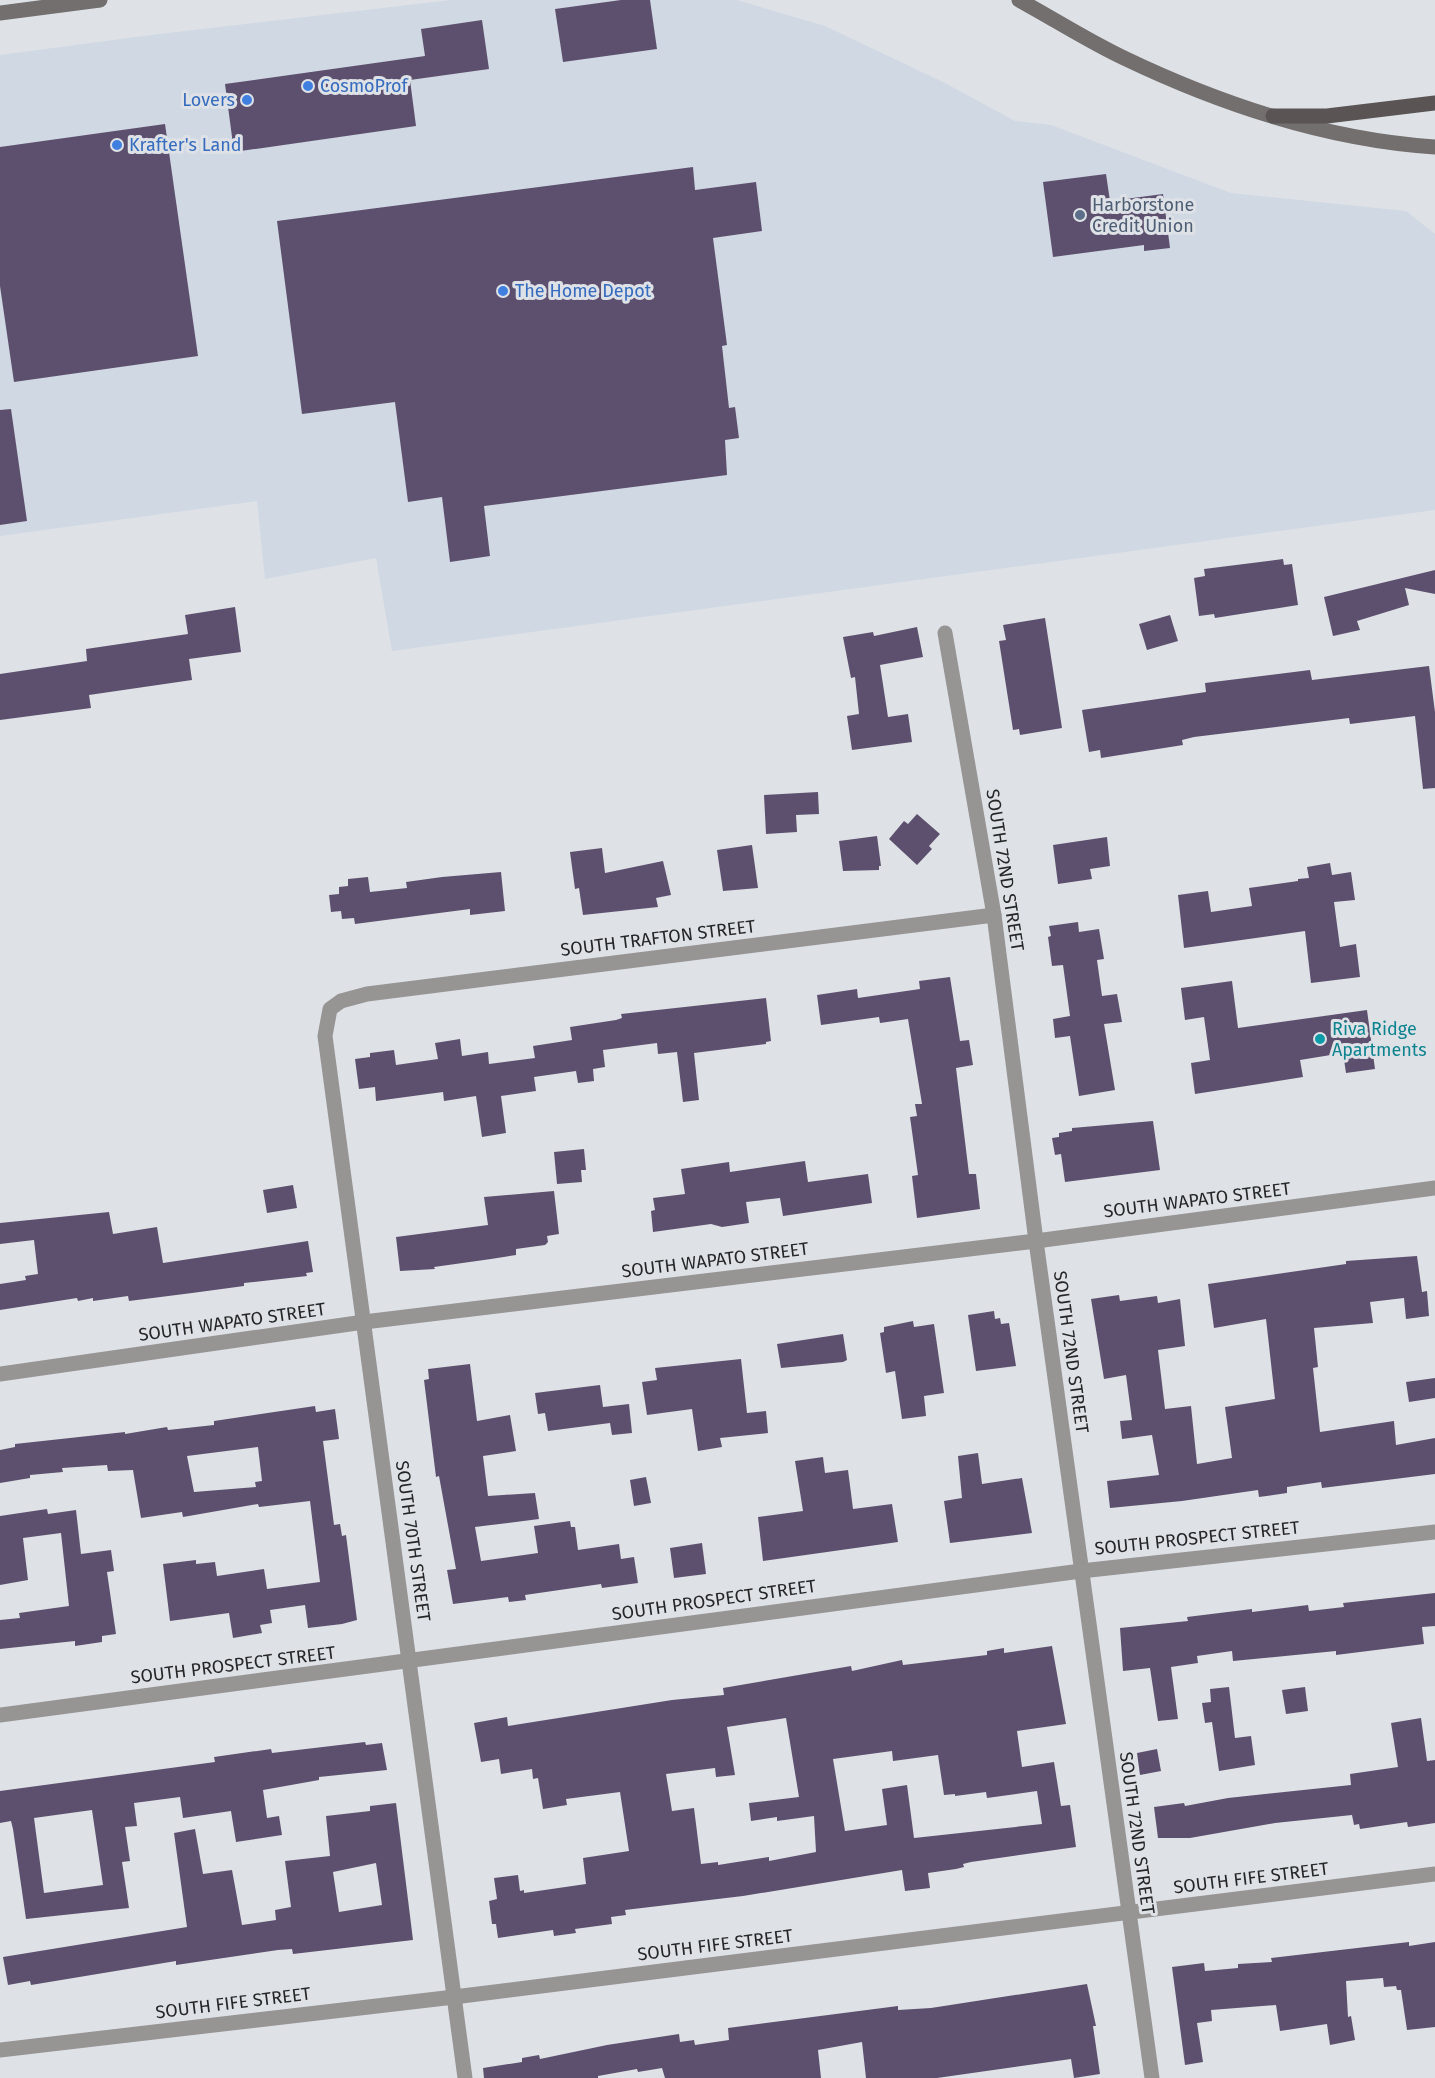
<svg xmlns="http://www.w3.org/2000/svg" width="1435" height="2078" viewBox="0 0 1435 2078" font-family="'Fira Sans',sans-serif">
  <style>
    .built { fill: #d0d8e3 }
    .building { fill: #5d506e; fill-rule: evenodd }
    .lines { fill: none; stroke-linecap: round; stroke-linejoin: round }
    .minor { stroke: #979494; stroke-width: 15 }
    .secondary { stroke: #736f6e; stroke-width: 15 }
    .primary { stroke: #5a5554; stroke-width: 15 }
    .shop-dot { fill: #3f7fe0; stroke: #dee2e7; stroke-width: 2 }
    .service-dot { fill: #5c6f8a; stroke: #dee2e7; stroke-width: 2 }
    .culture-dot { fill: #0f9aa8; stroke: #dee2e7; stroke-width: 2 }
    .labels { text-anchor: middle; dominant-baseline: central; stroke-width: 6; stroke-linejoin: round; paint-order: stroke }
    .shop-label { font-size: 18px; fill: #366cbe; stroke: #dee2e7; text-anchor: start }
    .service-label { font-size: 18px; fill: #4e5e75; stroke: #dee2e7; text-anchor: start }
    .street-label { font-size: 18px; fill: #242627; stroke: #dee2e7 }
    .culture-label { font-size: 18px; fill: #0d838f; stroke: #dee2e7; text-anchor: start }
  </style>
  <rect width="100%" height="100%" fill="#dee2e7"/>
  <path class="built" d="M451,0h286l88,26 120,57 70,38 36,4 180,68 175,18 29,23v276l-1043,141 -16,-93 -111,21 -8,-78 -257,35v-481l151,-20z"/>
  <g class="building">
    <path d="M621,0h29l7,49 -94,13 -8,-53z"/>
    <path d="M482,20l7,49 -79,11 6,46 -182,26 -9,-68 200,-28 -4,-27z"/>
    <path d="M165,124l33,232 -184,26 -14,-96v-139z"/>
    <path d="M693,167l2,23 61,-8 6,49 -49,7 14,107 -5,1 7,62 6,-1 4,31 -14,2 2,35 -243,31 6,50 -40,6 -8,-65 -34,5 -13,-100 -93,12 -25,-193z"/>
    <path d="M1106,174l4,27 53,-7 7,54 -26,3v-6l-91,12 -10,-75z"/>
    <path d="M11,409l16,112 -27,4v-115z"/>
    <path d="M1283,559l1,6 8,-1 6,41 -83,13 -1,-4 -15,2 -5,-38 11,-2 -1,-7z"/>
    <path d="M1435,570v24l-30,-6 4,17 -52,16 3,9 -27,6 -9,-39z"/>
    <path d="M235,607l6,45 -52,7 3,21 -103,15 2,13 -91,12v-46l87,-13 -1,-12 102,-15 -3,-19z"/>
    <path d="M1170,615l8,26 -31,9 -8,-26z"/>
    <path d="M1045,618l17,110 -42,7 -1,-6 -6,1 -14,-89 7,-1 -3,-15z"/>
    <path d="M917,627l6,30 -43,8 8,52 20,-3 4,28 -60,8 -5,-34 12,-2 -4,-37 -4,1 -8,-41 30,-5 1,4z"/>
    <path d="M1429,666l6,46v76l-12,1 -8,-73 -65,8 -1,-6 -155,19 -12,3 1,5 -82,13 -1,-8 -11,2 -7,-42 124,-18 -1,-9 105,-13 2,10z"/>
    <path d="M818,792l1,22 -23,1 1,17 -31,2 -2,-39z"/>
    <path d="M917,814l23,20 -11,12 3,3 -15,16 -28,-26 15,-18 4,3z"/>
    <path d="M877,836l4,30h-2v4l-36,1 -4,-30z"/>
    <path d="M1107,837l3,29 -20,3 2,10 -34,5 -5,-39z"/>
    <path d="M752,845l6,43 -35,3 -6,-41z"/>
    <path d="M602,848l3,25 58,-12 8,34 -15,3 2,9 -75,8 -4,-27 -4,1 -5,-37z"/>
    <path d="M1330,863l2,12 19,-3 4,28 -21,2 6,45 16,-3 4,33 -49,6 -6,-52 -121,17 -6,-53 30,-4 3,21 41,-6 -3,-18 49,-7v-2l11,-1 -2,-11z"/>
    <path d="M501,872l4,39 -35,4v-6l-115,15 -1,-6 -12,1 -1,-8 -10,1 -2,-17 10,-1v-7l9,-1v-7l20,-2 2,15 37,-4 -1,-6 36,-5z"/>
    <path d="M1078,922l1,10 20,-3 5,30 -7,1 5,36 15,-2 5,28 -18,2 11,66 -36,6 -9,-60 -15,2 -2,-19 17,-3 -7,-51 -11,1 -4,-29 3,-1 -2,-10z"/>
    <path d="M950,977l10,64 9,-1 4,25 -17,3 13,106h7l4,35 -63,9 -5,-42 6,-1 -8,-58 7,-1 -2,-12h7l-14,-85 -28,4 -1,-6 -58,8 -4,-30 40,-6 1,9 62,-9 -1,-8z"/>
    <path d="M1232,981l6,47 129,-18 8,59 -29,4 -3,-20 -43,7 3,17 -108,17 -4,-31 19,-3 -6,-43 -19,3 -4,-32z"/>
    <path d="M766,998l5,43 -5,1v2l-72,9 5,47 -16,2 -6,-50 -19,2 -1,-11 -54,7 2,17 -12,2 1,12 -16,2 -2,-12 -42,6 2,14 -35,5 5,37 -24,4 -6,-41 -32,5 -1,-9 -67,9 -1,-14 -16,2 -4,-30 15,-2v-4l24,-3 2,15 42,-6 -3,-16 25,-4 2,17 26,-4 1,12 46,-6 -2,-12 39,-6 -2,-13 46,-7 6,-2 -1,-4z"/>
    <path d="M1153,1121l7,49 -95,12 -4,-28 -6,1 -3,-17 7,-1v-4l13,-2v-3z"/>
    <path d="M584,1149l2,21h-5l1,12 -25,2 -3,-32z"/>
    <path d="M805,1161l3,21 60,-8 4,29 -89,13 -3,-18 -34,4 3,21 -27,4 -11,-3 -58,8 -2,-21 4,-1 -2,-12 32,-4 -4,-25 48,-7 1,10z"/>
    <path d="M293,1185l4,23 -30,5 -4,-23z"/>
    <path d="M554,1191l5,43 -12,2 1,6 -3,3 -29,4v6l-25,4 -57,8 1,2 -35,2 -4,-34 92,-12 -4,-28z"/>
    <path d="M109,1212l4,22 44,-7 6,36 145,-22 5,31 -7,1 1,3 -63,7v3l-52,7 -63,8 -1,-5 -35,5v-3l-15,3 -1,-3 -77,12v-26l26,-4 -1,-4 13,-2 -4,-34 -34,4v-21z"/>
    <path d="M1417,1256l5,36 5,-1 2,25 -23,3 -2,-21 -34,4 3,21 -59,5 4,39 -5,1 7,64 74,-11 2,24 39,-7v36l-113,14 -1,-6 -34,5v6l-28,4 -1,-7 -76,11 -72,7 -3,-27 52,-6 -7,-40 -30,4 -2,-18 12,-1 -6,-45 -22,4 -13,-80 28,-4 1,6 37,-5 1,7 22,-4 5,47 -27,4 7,59 26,-3 6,58 35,-6 -7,-51 50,-8 -9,-80 -52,9 -6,-44 138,-20v-3z"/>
    <path d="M994,1311l1,8 5,-1 1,6 8,-1 7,43 -40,5 -8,-56z"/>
    <path d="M913,1321l1,6 20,-3 10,69 -20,3 2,20 -24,3 -7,-48 -9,2 -6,-40 4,-1v-5z"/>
    <path d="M843,1334l4,26 -4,2 -62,6 -4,-24z"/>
    <path d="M741,1359l6,54 19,-2 2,22 -48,5 2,9 -24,4 -6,-42 -45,6 -5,-33 15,-2 -2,-12z"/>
    <path d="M470,1364l7,57 33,-6 6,36 -33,5 5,40 47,-3 4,26 -64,8 6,34 57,-8 -4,-27 36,-5 1,6h4l3,23 41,-6 2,15 13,-2 4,26 -36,5 -1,-4 -76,11 1,5 -17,2 -1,-5 -55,7 -6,-34 9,-1 -17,-93 -3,1 -12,-97 5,-1 -1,-10z"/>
    <path d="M1435,1378v20l-26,4 -3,-20z"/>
    <path d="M600,1385l3,22 26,-3 3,29 -20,2 -2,-12 -62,8 -3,-18 -7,1 -3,-21z"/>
    <path d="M315,1406l1,6 19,-3 4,30 -16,2 11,84 6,-1 2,12 4,-1 11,85 -15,4 -34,4 -3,-23 -35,5 2,13 -12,2 2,8 -29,5 -4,-25 -59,8 -7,-57 33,-4v4l19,-2 2,14 47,-7 3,20 53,-7 -10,-81 -51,6 -1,-3 -75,13 -1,-5 -41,6 -8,-48 -25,1 -1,-6 -45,3 1,4 -33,3v3l-30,5v-33l15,-3v-3l110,-12v2l42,-7 1,3 46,-5v-4zM258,1447l4,34 -7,1 1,5 -62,5 -7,-36z"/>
    <path d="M978,1453l4,31 40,-6 10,55 -82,10 -6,-42 18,-3 -4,-42z"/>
    <path d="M823,1457l2,16 23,-3 5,39 39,-5 6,38 -135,19 -5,-44 45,-6 -8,-50z"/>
    <path d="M646,1477l5,26 -17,3 -4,-26z"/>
    <path d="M47,1509l1,5 28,-4 5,44 30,-4 3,21 -7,1 9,62 -14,2v6l-27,4v-5l-75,8v-29l20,-2 -1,-5 50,-7 -8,-73 -38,5 5,42 -28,5v-69z"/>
    <path d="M702,1543l4,31 -32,4 -4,-30z"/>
    <path d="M1435,1593v33l-13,1 2,17 -88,11v-4l-103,10 -1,-10 -35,5 1,7 -27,4 7,52 -20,2 -8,-53 -27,3 -3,-43 68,-7 -1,-4 65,-8v3l56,-7 1,6 35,-4 -1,-4z"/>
    <path d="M1052,1646l14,78 -49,7 5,36 32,-5 7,44 9,-1 6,42 -105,15 -8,2 1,3 -8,2 -28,4 2,15 -25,3 -3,-21 -159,26 -118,14 1,5 -15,2 1,7 -37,5 1,4 -22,3 -1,-6 -55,8 -2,-14h-4l-3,-23 8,-2 -3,-21 24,-3 2,16 4,-1v3l62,-9 -3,-26 46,-7 -9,-59 -54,7 1,6 -24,4 -5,-31 -5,1 -1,-10 -31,5 -2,-15 -18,3 -7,-39 33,-6 1,9 164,-26 52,-5 -1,-7 128,-22 1,5 50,-11 1,5 84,-10v-4l17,-3v5zM786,1718l13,79 -50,6 2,18 26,-4v4l37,-5 2,36 -47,9v-4l-51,8v-3l-17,2 -7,-56 -22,3 -6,-37 49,-6 1,9 19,-2 -8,-48zM892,1751l1,10 45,-6 6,40 11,-1v2l31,-4 1,6 50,-7 5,33 -128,14 -7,-53 -25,4 5,36 -42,6 -12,-72z"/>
    <path d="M1229,1687l6,51 16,-2 4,29 -36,6 -7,-49 -7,1 -3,-20 9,-1 -1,-13z"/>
    <path d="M1305,1687l3,24 -22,3 -4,-24z"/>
    <path d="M1421,1718l6,43 8,-1v63l-27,4 -1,-5 -47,7 -1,-5 -5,1 -2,-10 -77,8 -85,15h-32l-4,-31 30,-4 1,3 43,-8 123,-13 -1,-11 48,-7 -7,-44z"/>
    <path d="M365,1742l1,3 16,-2 5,27 -68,7v3l-56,10 4,28 12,-2 3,19 -46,7 -5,-31 -48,7 -3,-21 -46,6 3,23 -12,1 5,34 -8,1 7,46 -103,11 -13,-90 -2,-8 -11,2v-32l215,-29 -1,-5 57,-8 1,4zM92,1810l11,75 -59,8 -10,-75z"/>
    <path d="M1157,1749l4,22 -21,4 -3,-22z"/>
    <path d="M396,1803l17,137 -120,14 -1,-5 -14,1 -102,15v-4l-145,24 -1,-4 -22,4 -5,-28 184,-30 -13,-94 21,-4 8,45 29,-4 10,55 34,-5 -1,-10 16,-3 -6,-46 45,-5 -4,-40 44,-5v-5zM376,1863l6,42 -43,7 -6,-40z"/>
    <path d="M1409,1942v4l26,-4v85l-28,3 -6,-40h-4l-1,-4 -12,1 -1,-9 -37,3 2,36 3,-1 4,24 -25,5 -3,-21 -47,7 -4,-26 -65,5 1,11 -15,2 6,39 -18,3 -13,-98 32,-4 1,8 33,-3v-4l34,-2 -1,-4z"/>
    <path d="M1087,1984l9,42h-3l7,48 -26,4 -3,-19 -134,19h-71l-4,-36 -44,8 3,28h-156l-3,-10 -24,4 -1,-3 -39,7v2h-114l-1,-10 39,-6v-4l17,-3 1,4 67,-14 72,-11 1,8 14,-2 1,5 34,-5 -1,-12 170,-22v4l33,-2z"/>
  </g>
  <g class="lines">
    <g class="minor">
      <path d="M945,633l49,282 42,326 116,837"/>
      <path d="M0,1374l364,-52 672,-81 399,-53"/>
      <path d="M0,1715l1081,-144 354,-39"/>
      <path d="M0,2050l454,-53 981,-123"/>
      <path d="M465,2078l-140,-1042 5,-27 11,-8 26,-7 627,-79"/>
    </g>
    <g class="secondary">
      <path d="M1019,0c35,19 69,41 105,58 96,46 204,82 311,89"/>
      <path d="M0,13l100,-13"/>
    </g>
    <path class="primary" d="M1273,116h54l108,-13"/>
  </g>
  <g class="shop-dot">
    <circle cx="308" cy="86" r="6"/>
    <circle cx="247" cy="100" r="6"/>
    <circle cx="117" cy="145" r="6"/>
    <circle cx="503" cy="291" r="6"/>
  </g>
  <circle class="service-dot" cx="1080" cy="215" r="6"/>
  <circle class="culture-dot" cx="1320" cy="1039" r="6"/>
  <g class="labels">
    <g class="shop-label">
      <text x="320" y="86">CosmoProf</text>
      <text x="235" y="100" text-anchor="end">Lovers</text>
      <text x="129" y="145">Krafter's Land</text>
      <text x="515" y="291">The Home Depot</text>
    </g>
    <g class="service-label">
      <text x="1092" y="205">Harborstone<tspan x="1092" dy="21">Credit Union</tspan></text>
    </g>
    <g class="street-label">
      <text transform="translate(1005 870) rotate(81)">SOUTH 72ND STREET</text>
      <text transform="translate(658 938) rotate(-7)">SOUTH TRAFTON STREET</text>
      <text transform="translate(1197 1200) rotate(-7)">SOUTH WAPATO STREET</text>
      <text transform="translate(715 1260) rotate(-7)">SOUTH WAPATO STREET</text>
      <text transform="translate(232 1322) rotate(-8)">SOUTH WAPATO STREET</text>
      <text transform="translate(1071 1352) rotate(82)">SOUTH 72ND STREET</text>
      <text transform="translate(1197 1538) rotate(-6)">SOUTH PROSPECT STREET</text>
      <text transform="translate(413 1541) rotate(82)">SOUTH 70TH STREET</text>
      <text transform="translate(714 1600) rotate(-8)">SOUTH PROSPECT STREET</text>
      <text transform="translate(233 1665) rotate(-7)">SOUTH PROSPECT STREET</text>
      <text transform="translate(1137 1833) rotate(82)">SOUTH 72ND STREET</text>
      <text transform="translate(1251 1878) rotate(-7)">SOUTH FIFE STREET</text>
      <text transform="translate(715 1945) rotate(-7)">SOUTH FIFE STREET</text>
      <text transform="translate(233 2003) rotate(-7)">SOUTH FIFE STREET</text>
    </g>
    <g class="culture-label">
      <text x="1332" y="1029">Riva Ridge<tspan x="1332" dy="21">Apartments</tspan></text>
    </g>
  </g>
</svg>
